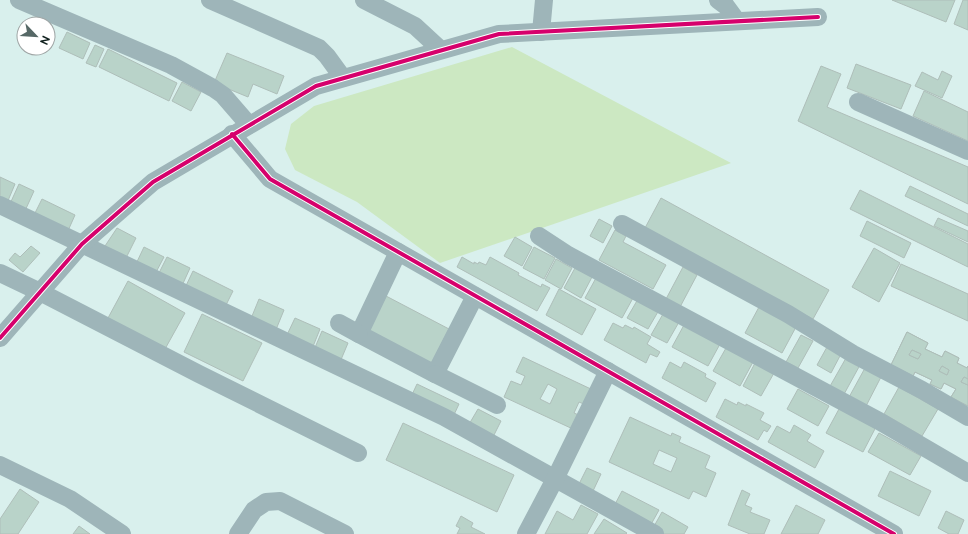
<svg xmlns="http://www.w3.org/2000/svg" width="968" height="534" viewBox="0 0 968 534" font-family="'Public Sans',sans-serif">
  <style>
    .green { fill: #cce8c2 }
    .building { fill: #b9d3c9; stroke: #aebeb9; fill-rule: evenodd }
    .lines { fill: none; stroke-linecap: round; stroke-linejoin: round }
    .minor { stroke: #9eb5b9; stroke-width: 18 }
    .cycleway-casing { stroke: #fff; stroke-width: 6 }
    .cycleway { stroke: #d6006c; stroke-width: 4 }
  </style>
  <rect width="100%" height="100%" fill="#d9f0ed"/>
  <path class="green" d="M512,47l219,116 -291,100 -83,-61 -62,-32 -10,-21 6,-25 23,-18z"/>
  <g class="building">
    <path d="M892,0h63l-9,22z"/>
    <path d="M963,0h5v30l-14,-6z"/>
    <path d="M67,32l23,11 -7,16 -24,-11z"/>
    <path d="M95,45l9,4 -8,18 -10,-4z"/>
    <path d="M108,49l69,34 -8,18 -70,-34z"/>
    <path d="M227,53l57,23 -7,18 -24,-10 -5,13 -34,-14z"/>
    <path d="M856,64l55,21 -10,24 -54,-21z"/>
    <path d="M821,66l20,8 -14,33 141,60v37l-170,-83z"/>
    <path d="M942,71l10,5 -10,22 -27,-12 7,-14 16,8z"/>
    <path d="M182,82l19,10 -10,19 -19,-10z"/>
    <path d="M924,91l44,21v29l-55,-25z"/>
    <path d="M0,177l15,7 -8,19 -7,-3z"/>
    <path d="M19,184l15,7 -10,22 -15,-7z"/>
    <path d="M910,186l58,28v12l-63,-30z"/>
    <path d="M860,190l108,54v23l-118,-58z"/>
    <path d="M661,198l168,92 -16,29 -168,-91z"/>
    <path d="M42,199l33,16 -8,18 -34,-16z"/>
    <path d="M938,218l30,13v11l-34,-16z"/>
    <path d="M599,219l13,7 -9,17 -13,-7z"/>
    <path d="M867,221l44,22 -7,15 -44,-22z"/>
    <path d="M117,228l19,10 -11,22 -22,-11z"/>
    <path d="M615,230l11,6 -3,6 43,23 -13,24 -54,-29z"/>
    <path d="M515,237l17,10 -10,19 -18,-10z"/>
    <path d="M31,246l9,7 -17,19 -14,-12 6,-7 5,4z"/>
    <path d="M144,247l20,10 -10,19 -19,-10z"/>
    <path d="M534,247l21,11 -11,21 -21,-11z"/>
    <path d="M874,248l26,15 -21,39 -27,-15z"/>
    <path d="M167,257l23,11 -10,22 -24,-11z"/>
    <path d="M462,257l12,7v-2l4,2 1,-2 7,3 4,-8 29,16 -1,2 23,12 1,-3 8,4 -13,23 -80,-44z"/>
    <path d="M556,259l16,9 -11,21 -16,-9z"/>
    <path d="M901,264l67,30v27l-77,-35z"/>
    <path d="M683,267l14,8 -17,32 -14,-8z"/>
    <path d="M575,268l17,9 -11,21 -17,-10z"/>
    <path d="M193,271l40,20 -9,18 -40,-19z"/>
    <path d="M596,278l37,20 -11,20 -37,-20z"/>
    <path d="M128,281l57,32 -20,36 -57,-31z"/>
    <path d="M559,289l37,20 -14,26 -36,-20z"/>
    <path d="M386,296l63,33 -20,39 -63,-33z"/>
    <path d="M259,299l25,11 -9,22 -25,-11z"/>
    <path d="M638,299l21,11 -11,19 -21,-11z"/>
    <path d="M759,307l37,20 -14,26 -37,-20z"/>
    <path d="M202,314l60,29 -19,38 -59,-29z"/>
    <path d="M663,314l16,8 -12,21 -16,-8z"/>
    <path d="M295,318l25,11 -8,20 -26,-12z"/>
    <path d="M613,323l10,5 2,-3 8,4 1,-2 17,10 -4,7 13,8 -3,5 -7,-3 -4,9 -42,-23z"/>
    <path d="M684,325l36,19 -12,22 -36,-19z"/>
    <path d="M322,331l26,12 -8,19 -26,-12z"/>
    <path d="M907,332l21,11 -3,6 17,8 3,-6 14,7 -2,5 10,5 1,-2v13l-4,-2 -3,5 7,3v21l-17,-9 5,-8 -12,-6 -3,6 -11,-5 2,-4 -17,-8 -2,4 -22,-11z"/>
    <path d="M907,332l21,11 -3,6 17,8 3,-6 14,7 -2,5 10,5 1,-2v13l-4,-2 -3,5 7,3v21l-17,-9 5,-8 -12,-6 -3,6 -11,-5 2,-4 -17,-8 -2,4 -22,-11zM912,350l9,4 -3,5 -9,-4zM942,366l7,4 -2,5 -8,-4z"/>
    <path d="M801,335l12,6 -15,27 -12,-6z"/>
    <path d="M827,347l14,7 -10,19 -14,-8z"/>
    <path d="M726,348l27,14 -13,24 -27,-15z"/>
    <path d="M912,350l9,4 -3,5 -9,-4z"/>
    <path d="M523,357l70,33 -7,15 -7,-3 -5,11 7,3 -6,14 -71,-33 7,-16 10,4 4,-9 -9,-4zM548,384l9,5 -7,15 -10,-5z"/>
    <path d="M846,358l14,7 -17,31 -14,-8z"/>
    <path d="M670,362l11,6 3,-6 22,12 -1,3 11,6 -10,19 -44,-24z"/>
    <path d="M755,363l19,10 -13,23 -18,-10z"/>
    <path d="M942,366l7,4 -2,5 -8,-4z"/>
    <path d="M865,368l16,9 -16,31 -17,-9z"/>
    <path d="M964,377l4,2v6l-7,-3z"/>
    <path d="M417,384l42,20 -7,15 -42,-20z"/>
    <path d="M899,387l39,22 -16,27 -38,-22z"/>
    <path d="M798,389l31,17 -11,20 -31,-17z"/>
    <path d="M725,399l12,6 1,-3 8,4v-2l18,9 -4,7 11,6 -4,6 -3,-2 -6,10 -42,-23z"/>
    <path d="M478,409l23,12 -9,18 -24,-13z"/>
    <path d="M839,409l39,14 -15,29 -37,-19z"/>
    <path d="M630,417l41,19 1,-3 9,4 -2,5 31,14 -5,12 11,5 -10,24 -13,-6 -4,8 -80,-37zM659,450l18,8 -6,14 -18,-8z"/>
    <path d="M403,423l111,52 -17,37 -111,-52z"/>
    <path d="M794,425l17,10 -4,6 17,10 -9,17 -47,-26 9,-16 13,7z"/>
    <path d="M879,433l42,23 -11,19 -42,-23z"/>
    <path d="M587,468l14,6 -8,17 -14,-7z"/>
    <path d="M890,471l41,20 -12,25 -41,-20z"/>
    <path d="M20,489l19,13 -21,32h-18v-15z"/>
    <path d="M742,490l8,4 -5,11 7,3 -2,4 20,8 -6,14h-14l-22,-9z"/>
    <path d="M622,491l37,19 -10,18 -36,-20z"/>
    <path d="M581,505l17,9 -11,20h-42l12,-23 16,9z"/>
    <path d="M796,505l29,15 -7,14h-37z"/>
    <path d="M946,511l18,9 -6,14h-9l-11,-6z"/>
    <path d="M662,512l26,15 -4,7h-22l-9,-6z"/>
    <path d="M461,516l12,7 -2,4 14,7h-28l3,-6 -4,-2z"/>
    <path d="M604,519l23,14 -1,1h-32z"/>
    <path d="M79,526l11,8h-17z"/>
  </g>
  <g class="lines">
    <g class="minor">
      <path d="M19,0l152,65 42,23 10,7 26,30"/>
      <path d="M210,0l109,48 8,8 16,22"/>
      <path d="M364,0l51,26 26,24"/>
      <path d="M718,0l8,6 11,15"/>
      <path d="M541,32l3,-32"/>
      <path d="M858,102l110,49"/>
      <path d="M232,134l38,45 624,355"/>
      <path d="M0,205l444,212 211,117"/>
      <path d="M622,224l166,90 65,40 69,36 46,27"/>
      <path d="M539,236l29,19 311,166 89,52"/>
      <path d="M398,252l-39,82 76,40 40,-78"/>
      <path d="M0,273l40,19 159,82 159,79"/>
      <path d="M339,323l20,11"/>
      <path d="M0,338l82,-94 71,-62 163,-96 183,-52 319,-17"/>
      <path d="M435,374l62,31"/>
      <path d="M0,465l70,34 52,35"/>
      <path d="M238,534l16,-24 12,-8 14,-1 65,33"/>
      <path d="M526,534l29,-55 53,-108"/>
    </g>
    <g class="cycleway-casing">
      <g id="cycleway">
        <path d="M232,134l38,45 624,355"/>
        <path d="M0,338l82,-94 71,-62 163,-96 183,-52 319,-17"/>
      </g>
    </g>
    <use href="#cycleway" class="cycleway"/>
  </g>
  <g transform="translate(36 36) rotate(115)"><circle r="19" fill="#ffffff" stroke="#9fa5a5"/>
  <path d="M0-3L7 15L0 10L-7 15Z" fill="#566866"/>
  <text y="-6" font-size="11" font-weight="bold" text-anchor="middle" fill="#0f1f1d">N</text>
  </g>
</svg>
